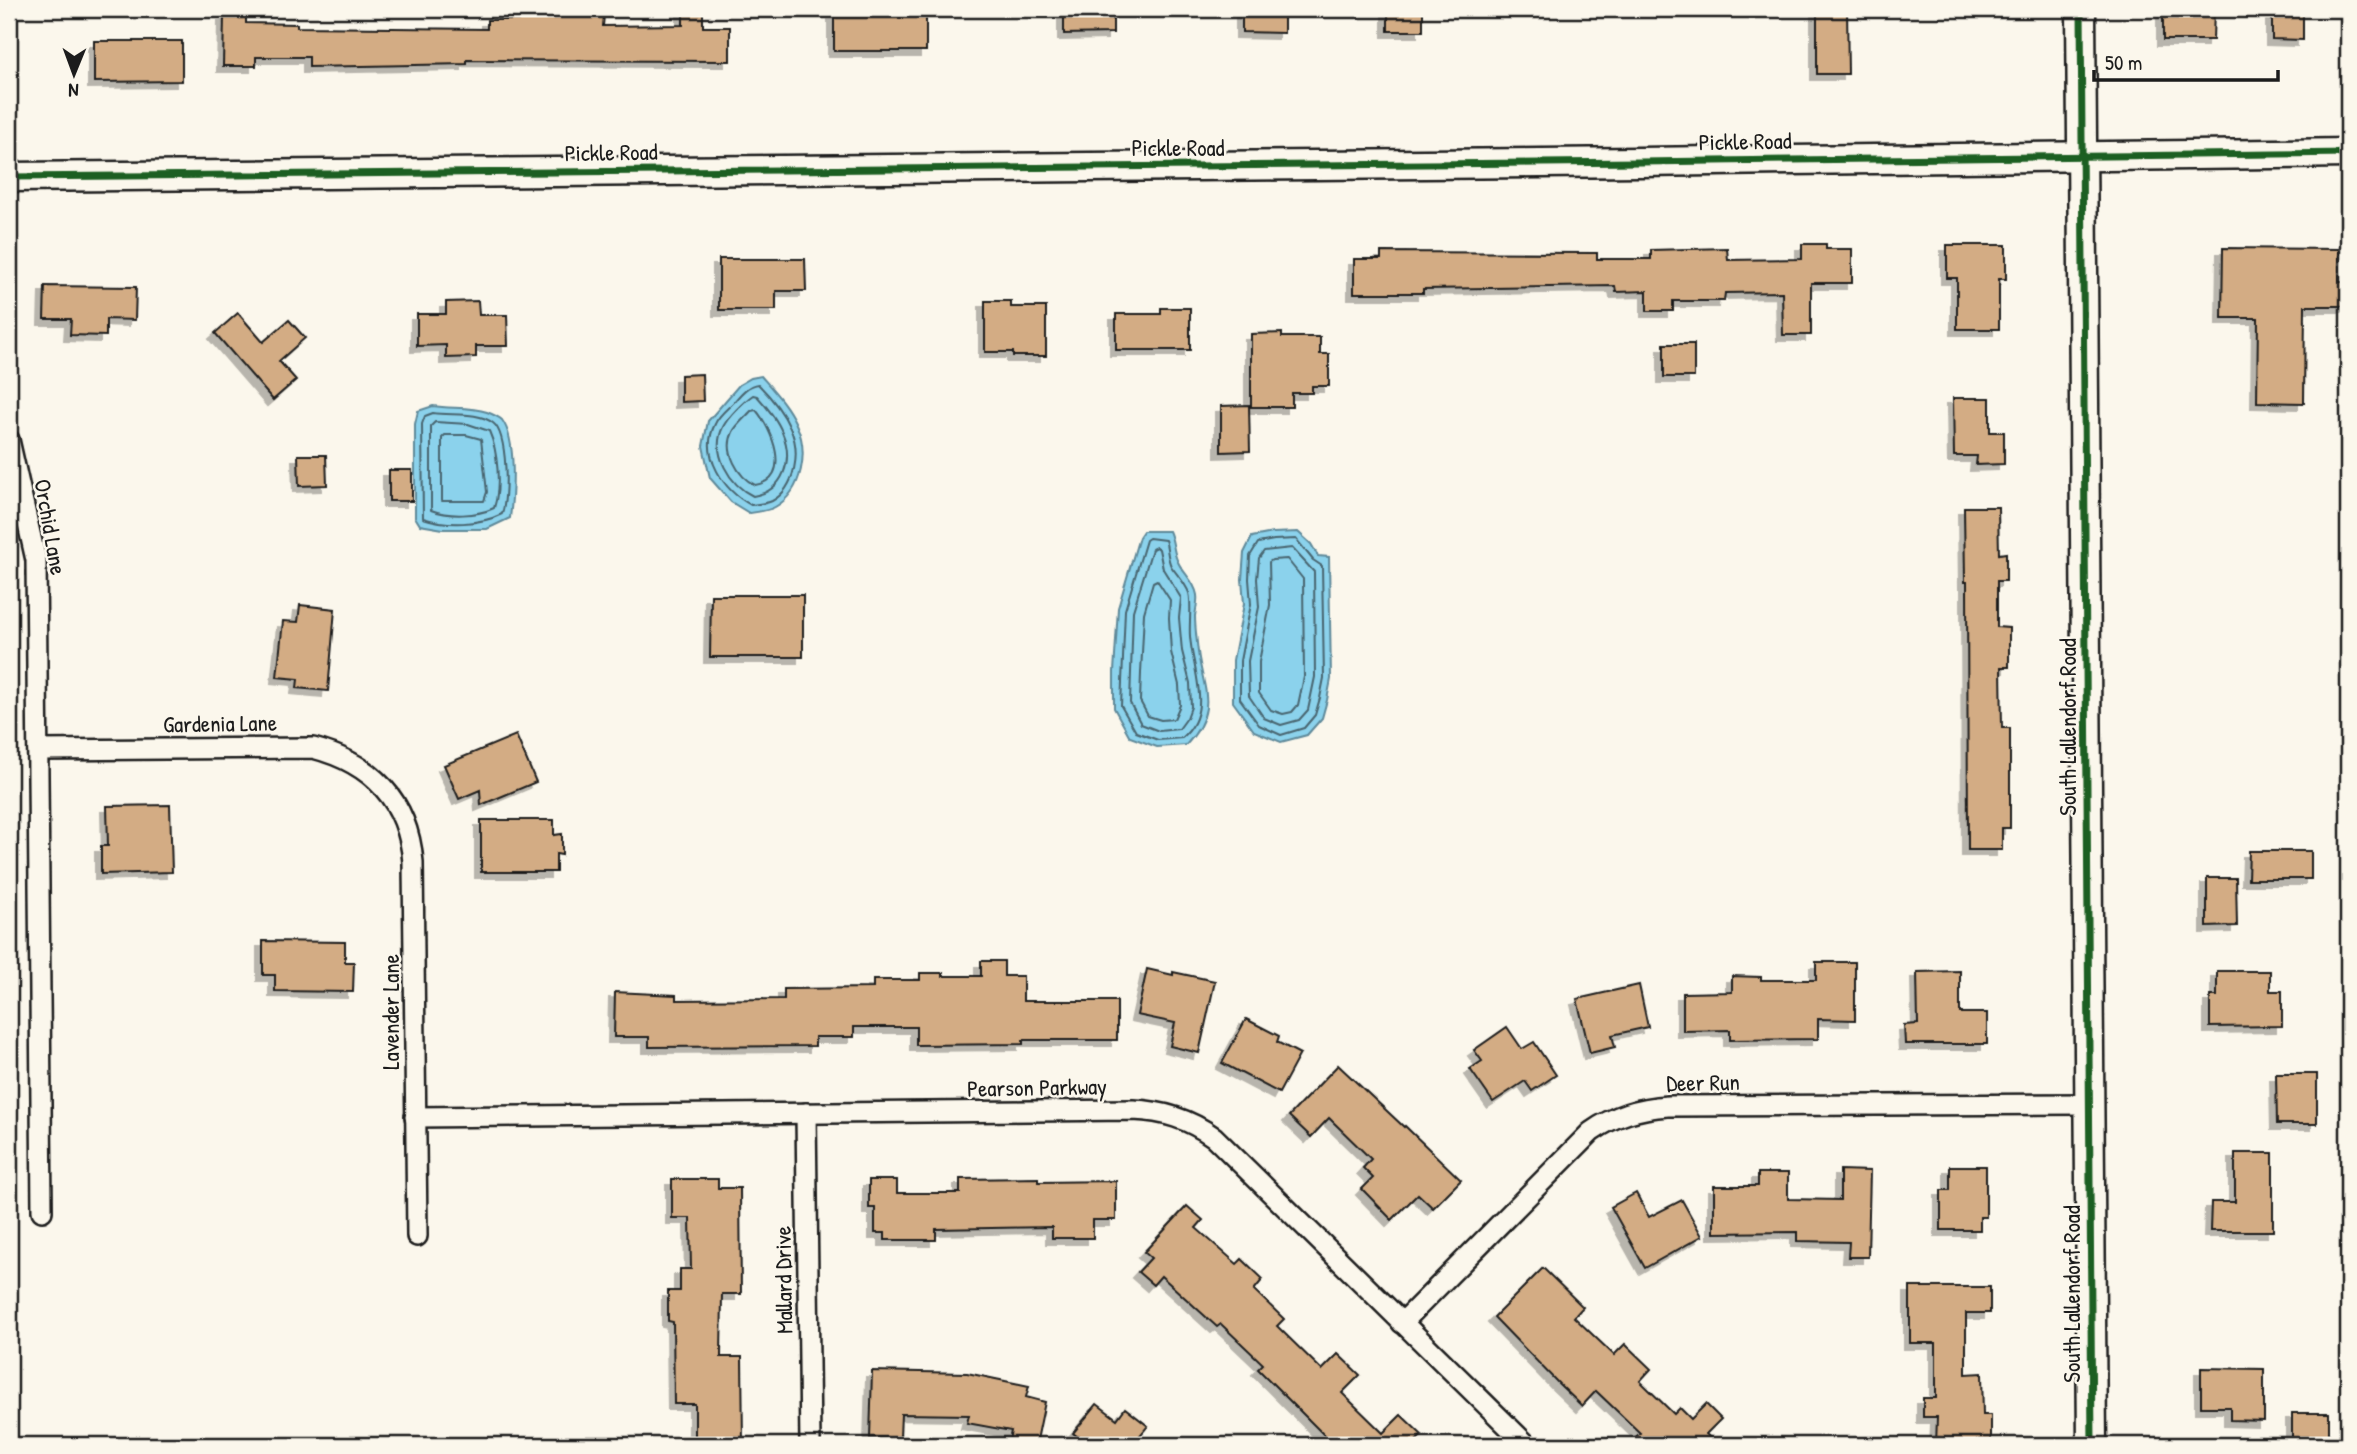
<svg xmlns="http://www.w3.org/2000/svg" width="2357" height="1454" viewBox="0 0 2357 1454" font-family="'Patrick Hand',sans-serif">
  <style>
    .water { fill: #8bd2ec; stroke: #5f8999; stroke-width: 2 }
    .lines { fill: none; stroke-linecap: round; stroke-linejoin: round }
    .shore { stroke: #48656f; stroke-width: 2 }
    .building { fill: #d3ac84; stroke: #1c1c1c; stroke-width: 2; filter: url(#shadow) }
    .street-casing { stroke: #1c1c1c; stroke-width: 24 }
    .secondary-casing { stroke: #1c1c1c; stroke-width: 33 }
    .street { stroke: #fbf7ec; stroke-width: 19 }
    .secondary { stroke: #fbf7ec; stroke-width: 28 }
    .cycleway-casing { stroke: #fbf7ec; stroke-width: 11 }
    .cycleway { stroke: #1b5e20; stroke-width: 7 }
    .labels { text-anchor: middle; dominant-baseline: central; stroke-width: 5; stroke-linejoin: round; paint-order: stroke }
    .street-label { font-size: 23px; fill: #1c1c1c; stroke: #fbf7ec }
  </style>
  <defs>
    <filter id="shadow"><feDropShadow dx="-6" dy="6" stdDeviation="0" flood-color="#0004"/></filter>
  </defs>
  <rect width="100%" height="100%" fill="#fbf7ec"/>
  <filter id="ink" filterUnits="userSpaceOnUse"><feTurbulence type="fractalNoise" baseFrequency=".0143" numOctaves="2"/><feDisplacementMap in="SourceGraphic" scale="14" xChannelSelector="R" yChannelSelector="G"/><feConvolveMatrix kernelMatrix="1 2 1 2 8 2 1 2 1" color-interpolation-filters="sRGB"/></filter>
  <g filter="url(#ink)">
    <g class="water">
      <path d="M761,376c13,15 27,30 35,48 13,27 7,67 -21,83 -7,4 -18,5 -26,6l-18,-11 -21,-24 -7,-32 5,-25 31,-36 12,-7z"/>
      <path d="M433,406c18,3 37,0 54,6 5,2 12,5 15,8 15,20 11,74 8,98l-23,11h-44l-23,-4 -5,-8v-93l3,-13z"/>
      <path d="M1143,531h26c5,10 4,22 9,31 5,11 17,20 19,33 1,6 -1,14 -2,21 0,9 1,18 2,27 3,43 25,63 -11,102l-29,2 -27,-10 -16,-29v-36l4,-64 21,-71z"/>
      <path d="M1298,532l13,12 7,12 11,1 2,122 -4,21 -5,18 -15,17 -26,7 -27,-11 -21,-29v-42l11,-56 -2,-25 2,-26 8,-16 21,-4z"/>
    </g>
    <g class="lines">
      <g class="shore">
        <path d="M758,384c12,12 25,28 32,44 11,23 6,60 -18,73 -6,3 -15,3 -21,4 -27,-14 -52,-50 -36,-81 3,-8 12,-15 18,-21 7,-8 13,-17 25,-19z"/>
        <path d="M753,395l4,1c9,10 20,23 25,36 12,28 2,59 -29,64 -23,-11 -43,-43 -30,-69 5,-10 20,-25 30,-32z"/>
        <path d="M756,410c15,18 38,69 -1,75 -17,-8 -32,-34 -22,-53 3,-7 13,-15 18,-21z"/>
        <path d="M433,413c18,3 45,-2 60,10 15,11 15,74 9,91 -22,11 -55,12 -79,4l-1,-94 3,-8z"/>
        <path d="M435,422l33,2 21,7c9,20 12,56 5,77 -17,8 -45,9 -63,2v-84z"/>
        <path d="M445,435h21l15,4 6,53 -3,9h-42v-63z"/>
        <path d="M1149,538l16,2c3,8 2,18 6,26 6,9 14,16 18,27 3,10 0,31 1,43 2,34 24,75 -8,102l-24,2 -22,-8 -15,-26 4,-96 21,-70z"/>
        <path d="M1296,539l17,21 9,6 2,112 -4,20 -5,17 -11,13 -23,7 -22,-10 -19,-26v-38l11,-57 -2,-25 1,-23 8,-13 16,-3z"/>
        <path d="M1156,547l3,2 4,20 18,29 -2,20 3,33 8,32 1,24 -4,11 -8,11 -20,2 -18,-7 -11,-21 3,-92 19,-62z"/>
        <path d="M1292,548l22,24 1,105 -4,19 -3,14 -9,10 -18,5 -17,-7 -15,-22 -1,-35 11,-54 -2,-28 2,-21 5,-7z"/>
        <path d="M1287,559l16,20 1,98 -6,28 -6,7 -9,2 -12,-4 -12,-17v-31l11,-57 -1,-43 3,-2z"/>
        <path d="M1157,580l13,20 -1,18 2,34 8,33 1,20 -6,14 -13,1 -13,-4 -8,-15 1,-28 3,-60 9,-31z"/>
      </g>
    </g>
    <g class="building">
      <path d="M683,9h20v18h27v34l-263,-1v4l-158,3v-10h-53v9h-33l1,-51h22v8l51,1v3l190,2v-9h38l-1,-9h32v4h48l-1,11 80,-1z"/>
      <path d="M1064,9h49v24l-49,1z"/>
      <path d="M1242,9h42v24l-42,-1z"/>
      <rect x="1388" y="9" width="35" height="22"/>
      <path d="M1817,9h30l1,65h-31z"/>
      <path d="M2163,9h51l-1,31h-50z"/>
      <path d="M2272,9h31v31l-31,-1z"/>
      <rect x="834" y="14" width="92" height="37"/>
      <path d="M94,41h88v40l-88,1z"/>
      <path d="M1802,244h24v5h26v34h-41v52h-28l-1,-43 -57,1 -1,8h-51v10h-26v-20l-31,1 -1,-6 -192,3v4h-69v-34h27v-7l216,1v6h54v-9l76,-2 1,12 74,-1z"/>
      <path d="M1947,245h59v34h-7v50h-42v-51h-10z"/>
      <path d="M2223,248l116,1v33h9v24h-43l-1,97 -47,-1 1,-84h-36z"/>
      <path d="M719,259h86l1,32h-30v19h-57z"/>
      <path d="M45,286l91,1 -1,33 -29,-1v17l-36,-1 1,-16h-27z"/>
      <path d="M478,301l1,14h28l1,31h-32v11l-30,1v-13l-29,1v-32h29v-12z"/>
      <path d="M985,301h26v6h35v49h-33v-4h-28z"/>
      <path d="M1161,308h29v42h-74v-36h45z"/>
      <path d="M238,313l25,29 26,-22 16,18 -26,23 17,19 -23,20 -58,-67z"/>
      <path d="M1282,333v4h38v17h9v32h-17v7h-20v14h-41v-73z"/>
      <rect x="1664" y="344" width="30" height="33"/>
      <path d="M702,374l1,27 -22,1v-27z"/>
      <path d="M1953,398h37v34h14v32l-28,1 1,-9h-23z"/>
      <path d="M1249,405l1,46 -29,1v-46z"/>
      <path d="M298,455h28l1,30 -28,1z"/>
      <rect x="389" y="470" width="23" height="31"/>
      <path d="M1964,507h34l1,47 7,-1v28h-9v46l12,1v39h-8l1,61h8v100h-8v22h-34l-1,-268h-2z"/>
      <path d="M711,595h92v62h-93z"/>
      <path d="M300,605l35,4 -7,82 -31,-3 1,-9 -21,-2 6,-56 15,1z"/>
      <path d="M516,735l20,47 -55,23 -1,-15 -21,9 -15,-34z"/>
      <path d="M170,805l2,67 -71,2v-28h7l-1,-40z"/>
      <path d="M481,820h73v15l8,-1v21l-6,-1v18h-75z"/>
      <path d="M2249,851h62v28h-63z"/>
      <path d="M2207,878h29l1,48 -30,1z"/>
      <path d="M263,941l82,1v20h9l-1,30 -78,-1v-16h-12z"/>
      <path d="M981,961h23v15h19v25h94v39h-94v4l-107,1v-18h-62v10h-39v9l-166,1v-10h-35l1,-45 61,3v5l108,-1v-10l89,-1v-8h47v-7h23v3h38z"/>
      <path d="M1816,962h39v58l-37,-1v20l-88,1v-10l-47,1v-38l49,-1v-16l29,1v3h55z"/>
      <path d="M1147,969l26,6v-3l42,9 -16,72 -29,-7 5,-23 -38,-8z"/>
      <path d="M1960,971v42h27v31h-82l-1,-19 14,-1 -1,-52z"/>
      <path d="M2217,971h53v20h12v35l-72,1v-31h7z"/>
      <path d="M1639,985l9,42 -36,8 3,12 -25,6 -13,-54z"/>
      <path d="M1246,1019l33,17 -2,6 23,12 -21,39 -57,-30z"/>
      <path d="M1507,1027l15,22 12,-7 22,33 -24,16 -7,-10 -32,21 -23,-33 12,-8 -8,-11z"/>
      <path d="M1338,1065l66,62 1,-1 56,54 -28,28 -15,-14 -26,26 -30,-31 11,-11 -10,-10 8,-9 -42,-41 -18,19 -22,-21z"/>
      <path d="M2276,1074h41v50h-40z"/>
      <path d="M2235,1153h38v78h-63l1,-29h24z"/>
      <path d="M1950,1166h36v51h-6v13h-39v-40h9z"/>
      <path d="M1840,1170l30,1 -2,86h-20l1,-15 -52,-1v-9l-83,1v-47h44v-13h30v26l52,1z"/>
      <path d="M1038,1178v4l78,-1v39h-23v18h-41v-11l-116,2v11h-51v-7h-10v-25h-6v-28h28v13h63v-14z"/>
      <path d="M672,1179h46v9h22l1,106h-19l-1,63h21l1,88h-48v-41h-21l-1,-82 -5,-1v-30h12v-22h11l-1,-51h-18z"/>
      <path d="M1636,1193l13,24 33,-17 20,36 -57,32 -34,-61z"/>
      <path d="M1187,1206l16,14 -7,8 41,36 5,-5 21,20 -9,11 30,29 -7,7 45,44 16,-16 22,21 -18,18 41,40 18,-18 21,20 -10,10h-78l-76,-76 5,-5 -42,-40 -4,3 -56,-51 -8,9 -15,-13 13,-14 -7,-6z"/>
      <path d="M1543,1268l40,39 -9,10 40,38 11,-11 26,25 -11,12 34,33 6,-6 11,11 15,-15 15,15 -15,15 12,11h-91l13,-12 -44,-42 -14,15 -23,-22 -65,-67z"/>
      <path d="M1910,1287h80v26h-24v61l16,-1 1,42h8v30h-55l1,-28h-14v-19h13v-55h-26z"/>
      <path d="M2201,1368l63,1v52l-34,-1v-13h-29z"/>
      <path d="M872,1371l95,2 62,13 -3,11 19,5 -9,43h-28l3,-14 -44,-8 2,-8 -68,-1 -1,24h-30z"/>
      <path d="M1097,1404l20,15 8,-11 23,18 -16,19h-44l-15,-12z"/>
      <rect x="2292" y="1413" width="37" height="27"/>
    </g>
    <g class="lines">
      <g class="street-casing">
        <g id="street">
          <path d="M9,440l27,120 6,651"/>
          <path d="M38,750l275,-2c58,15 95,52 100,114l4,374"/>
          <path d="M806,1113l4,332"/>
          <path d="M415,1117l718,-7c31,1 56,9 81,27l313,308"/>
          <path d="M1402,1323l189,-191c24,-17 48,-24 77,-26l421,-2"/>
        </g>
      </g>
      <g class="secondary-casing">
        <g id="secondary">
          <path d="M2081,9l11,1436"/>
          <path d="M9,177l1631,-15 708,-9"/>
        </g>
      </g>
      <use href="#street" class="street"/>
      <use href="#secondary" class="secondary"/>
      <g class="cycleway-casing">
        <g id="cycleway">
          <path d="M2081,9l11,1436"/>
          <path d="M9,177l1631,-15 708,-9"/>
        </g>
      </g>
      <use href="#cycleway" class="cycleway"/>
    </g>
  </g>
  <g class="labels">
    <g class="street-label">
      <text transform="translate(1745 141) rotate(-1)">Pickle Road</text>
      <text x="1178" y="147">Pickle Road</text>
      <text transform="translate(611 152) rotate(-1)">Pickle Road</text>
      <text transform="translate(51 527) rotate(80)">Orchid Lane</text>
      <text transform="translate(220 723) rotate(-1)">Gardenia Lane</text>
      <text transform="translate(2067 727) rotate(-90)">South Lallendorf Road</text>
      <text transform="translate(390 1012) rotate(-90)">Lavender Lane</text>
      <text transform="translate(1703 1082) rotate(-1)">Deer Run</text>
      <text transform="translate(1037 1087) rotate(-1)">Pearson Parkway</text>
      <text transform="translate(783 1280) rotate(-91)">Mallard Drive</text>
      <text transform="translate(2071 1294) rotate(-90)">South Lallendorf Road</text>
    </g>
  </g>
  <rect width="2357" height="1454" fill="none" stroke="#fbf7ec" stroke-width="35"/>
  <rect x="18" y="18" width="2322" height="1419" fill="none" stroke="#1c1c1c" stroke-width="2.5" filter="url(#ink)"/>
  <g transform="translate(74 74) rotate(181)" stroke="#fbf7ec" stroke-width="5" paint-order="stroke">
  <path d="M0-5L12 26L0 18L-12 26Z" fill="#1c1c1c"/>
  <text y="-10" font-size="19" font-weight="bold" text-anchor="middle" fill="#1c1c1c">N</text>
  </g>
  <path d="M2094 70v10h184v-10" fill="none" stroke="#1c1c1c" stroke-width="3.5"/>
  <text x="2105" y="70" font-size="21" fill="#1c1c1c" stroke="#fbf7ec" stroke-width="5" paint-order="stroke">50 m</text>
</svg>
